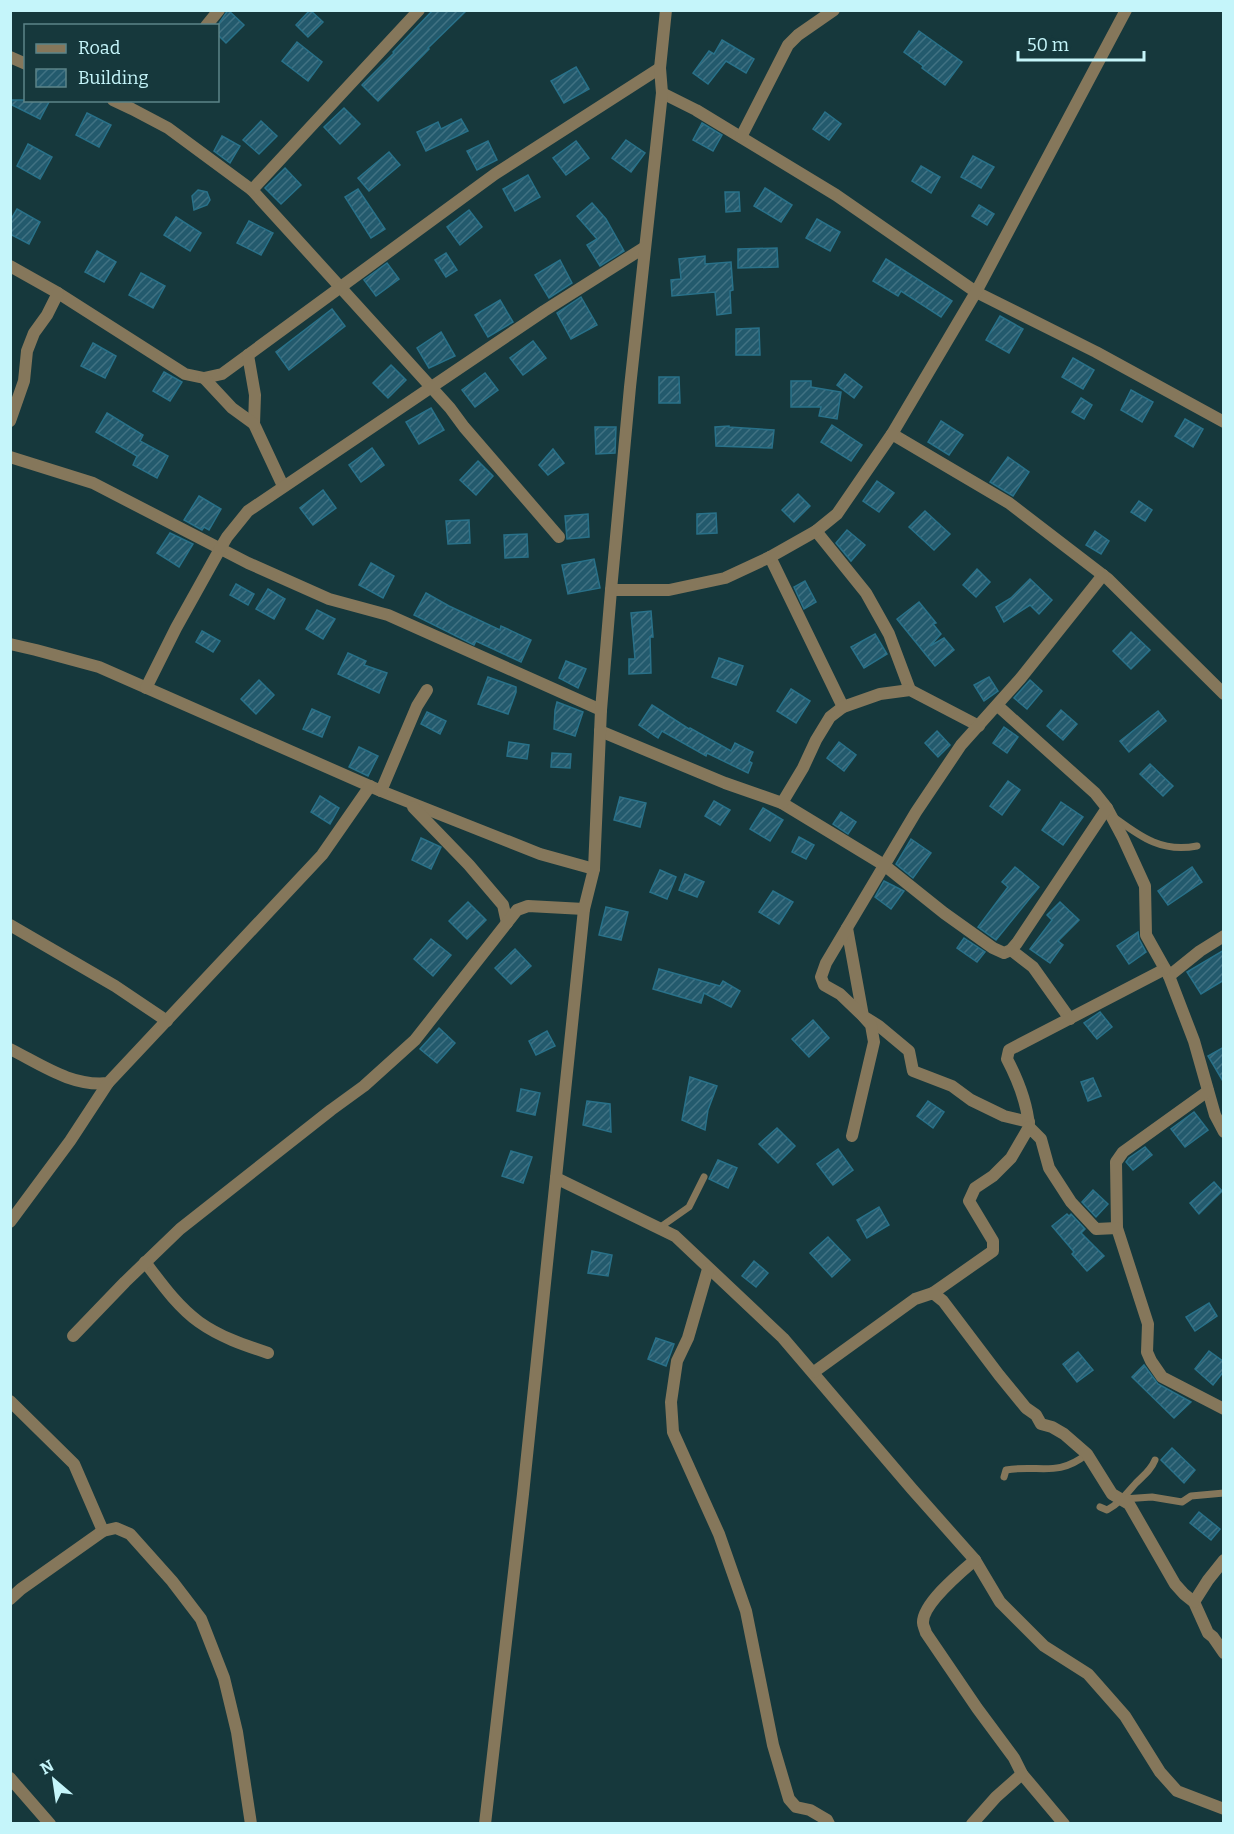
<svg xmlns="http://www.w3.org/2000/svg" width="1234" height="1834" viewBox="0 0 1234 1834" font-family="Bitter,serif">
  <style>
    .building { fill: url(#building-hatch); stroke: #297189; stroke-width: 1.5 }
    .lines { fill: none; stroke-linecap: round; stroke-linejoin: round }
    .service { stroke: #85775b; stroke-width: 7 }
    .minor { stroke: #85775b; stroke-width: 12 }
  </style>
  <defs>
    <pattern id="building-hatch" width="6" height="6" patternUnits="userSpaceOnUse" patternTransform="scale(1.5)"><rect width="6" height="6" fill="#235a6d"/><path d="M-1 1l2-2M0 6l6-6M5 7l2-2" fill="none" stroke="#417283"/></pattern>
  </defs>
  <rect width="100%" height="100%" fill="#16383c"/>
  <g class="building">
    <path d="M228,10l16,15 -18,18 -8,-8v-10z"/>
    <path d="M310,10l13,12 -15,15 -12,-12z"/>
    <path d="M433,10h34l-39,38 1,1 -51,52 -16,-16 32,-32 -1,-1z"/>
    <path d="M919,31l43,31 -17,23 -23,-17 1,-2 -19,-14z"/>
    <path d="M722,40l32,19 -8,14 -20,-12 -18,23 -15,-11 16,-22 5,3z"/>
    <path d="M297,42l25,20 -14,19 -26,-20z"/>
    <path d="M576,67l13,22 -25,14 -13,-22z"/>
    <path d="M10,100h40l-10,19 -30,-15z"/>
    <path d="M344,108l16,16 -20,20 -16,-17z"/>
    <path d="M825,112l16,12 -12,16 -16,-11z"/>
    <path d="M87,113l24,12 -12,22 -23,-12z"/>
    <path d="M461,119l7,12 -42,20 -9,-19 21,-10 3,7z"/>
    <path d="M261,121l16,15 -18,18 -16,-14z"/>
    <path d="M702,123l20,12 -9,16 -20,-11z"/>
    <path d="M222,136l18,10 -10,17 -16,-12z"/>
    <path d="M626,140l19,13 -14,19 -19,-14z"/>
    <path d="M488,141l9,19 -20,10 -10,-19z"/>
    <path d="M576,141l13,17 -23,17 -13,-17z"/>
    <path d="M28,144l24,13 -12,22 -23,-13z"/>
    <path d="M389,152l11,13 -31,26 -11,-13z"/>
    <path d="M973,156l21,11 -13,21 -20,-11z"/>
    <path d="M921,166l19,11 -9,16 -19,-12z"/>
    <path d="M285,168l16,17 -20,19 -16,-16z"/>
    <path d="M528,175l12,22 -25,14 -12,-22z"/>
    <path d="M765,188l27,17 -11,17 -27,-16z"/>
    <path d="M358,189l27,40 -14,9 -26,-41z"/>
    <path d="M198,190l9,2 3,8 -3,5 -13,5 -2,-14z"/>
    <path d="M725,192h14l1,19 -14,1z"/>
    <path d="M592,203l14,16 18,32 -24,15 -13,-21 10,-6 -20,-23z"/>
    <path d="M979,205l15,9 -7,11 -15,-9z"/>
    <path d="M17,209l23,13 -11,22 -19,-10v-13z"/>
    <path d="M469,210l13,17 -22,18 -13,-18z"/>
    <path d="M176,217l25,16 -11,18 -26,-16z"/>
    <path d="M817,219l23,13 -10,19 -24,-13z"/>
    <path d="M249,221l24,12 -12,22 -24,-12z"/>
    <path d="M777,248l1,19 -40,1v-19z"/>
    <path d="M97,251l19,11 -12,20 -19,-10z"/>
    <path d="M446,253l11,17 -11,7 -11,-17z"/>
    <path d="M705,256v8l26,-2 2,28 -3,1 1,22 -14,2 -2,-23 -43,4 -1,-16 10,-1 -2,-20z"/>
    <path d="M886,259l66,42 -11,16 -40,-26 -3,5 -25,-15z"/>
    <path d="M560,260l12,23 -23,15 -14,-23z"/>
    <path d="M387,263l12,16 -23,17 -12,-16z"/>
    <path d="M141,273l24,13 -12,22 -24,-13z"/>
    <path d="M581,297l16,28 -26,14 -14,-26z"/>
    <path d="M500,300l13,22 -25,15 -13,-22z"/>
    <path d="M332,309l13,17 -56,44 -13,-18z"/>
    <path d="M1000,316l23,13 -14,24 -23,-13z"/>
    <path d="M759,328l1,27h-24v-26z"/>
    <path d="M441,332l14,24 -26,12 -12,-20z"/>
    <path d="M533,341l13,17 -23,17 -13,-17z"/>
    <path d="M93,343l23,13 -11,22 -24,-12z"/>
    <path d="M1073,358l21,12 -11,19 -21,-12z"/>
    <path d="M391,365l15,15 -18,18 -15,-15z"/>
    <path d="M164,372l18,10 -12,19 -17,-10z"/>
    <path d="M485,373l13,17 -23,17 -13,-17z"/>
    <path d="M845,374l17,13 -8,11 -17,-13z"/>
    <path d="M659,377h20l1,26h-21z"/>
    <path d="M791,381h20v6l30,5 -4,27 -18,-3 2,-9h-30z"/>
    <path d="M1131,390l22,12 -11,20 -21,-12z"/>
    <path d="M1081,398l11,7 -8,14 -12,-7z"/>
    <path d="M431,408l13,22 -25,14 -13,-22z"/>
    <path d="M107,413l36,22 -3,6 28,15 -11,22 -24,-13 4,-9 -41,-24z"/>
    <path d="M1185,419l18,10 -10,18 -18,-11z"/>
    <path d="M941,421l22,14 -14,20 -21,-13z"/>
    <path d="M832,425l30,20 -11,16 -30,-19z"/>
    <path d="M729,426v1l45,3 -2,18 -56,-2 -1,-19z"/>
    <path d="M595,427h21l-1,26 -19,1z"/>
    <path d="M372,448l12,17 -23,17 -12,-17z"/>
    <path d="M553,449l11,14 -16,12 -9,-10z"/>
    <path d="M1008,457l21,15 -16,24 -23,-14z"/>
    <path d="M478,461l15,15 -17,19 -16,-15z"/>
    <path d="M877,481l17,12 -15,19 -16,-11z"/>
    <path d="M323,490l13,18 -23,17 -13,-17z"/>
    <path d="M798,494l12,12 -16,16 -12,-12z"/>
    <path d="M199,496l22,13 -12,21 -5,-3 -2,3 -18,-10z"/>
    <path d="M1139,501l13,9 -7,11 -14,-9z"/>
    <path d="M925,511l25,23 -16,16 -25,-23z"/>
    <path d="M716,513l1,20 -20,1v-20z"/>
    <path d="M588,514l1,23 -22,2 -2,-23z"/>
    <path d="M469,520l1,23 -22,1 -2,-23z"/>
    <path d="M847,530l18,15 -14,16 -15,-18z"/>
    <path d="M1095,531l14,10 -8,13 -15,-9z"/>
    <path d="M170,533l23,11 -14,23 -22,-14z"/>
    <path d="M527,534l1,23 -23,1 -1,-23z"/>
    <path d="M594,559l6,29 -32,6 -6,-29z"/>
    <path d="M371,563l23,13 -11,22 -24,-13z"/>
    <path d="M977,569l13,13 -14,15 -13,-12z"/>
    <path d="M1030,579l22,21 -13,14 -9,-9 -26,17 -8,-15 15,-9z"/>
    <path d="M805,581l11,21 -12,7 -10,-22z"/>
    <path d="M236,584l18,10 -6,11 -18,-10z"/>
    <path d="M268,589l17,10 -11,20 -18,-10z"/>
    <path d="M426,593l23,13 51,24 1,-4 30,14 -10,22 -45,-21 -2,4 -60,-30z"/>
    <path d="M919,602l17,21 -3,1 8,10 -11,12 14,-8 10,12 -19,16 -38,-47z"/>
    <path d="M317,610l18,9 -12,20 -17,-10z"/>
    <path d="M651,611l2,26h-3l1,36 -22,1v-15h6l-4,-46z"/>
    <path d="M202,631l18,10 -7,11 -17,-10z"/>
    <path d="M1131,632l19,18 -19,19 -18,-18z"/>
    <path d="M875,634l12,20 -23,14 -13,-21z"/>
    <path d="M348,653l18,8 -2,4 23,8 -8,20 -41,-19z"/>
    <path d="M719,658l24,8 -7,19 -24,-8z"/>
    <path d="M566,661l20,8 -8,19 -19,-10z"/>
    <path d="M488,677l28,10v5l-8,22 -30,-10z"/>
    <path d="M989,677l9,14 -14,10 -10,-16z"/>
    <path d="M259,680l15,15 -18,19 -15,-15z"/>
    <path d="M1030,680l12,11 -15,18 -13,-11z"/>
    <path d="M791,689l19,12 -14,22 -19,-12z"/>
    <path d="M557,702l26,10 -8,24 -21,-7 1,-19z"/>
    <path d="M652,705l37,24 1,-1 41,23 4,-8 18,9 -4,9 3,2 -4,10 -41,-20 -1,3 -44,-25 -4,7 -19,-13z"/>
    <path d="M312,709l18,8 -8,20 -19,-8z"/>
    <path d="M1061,710l16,14 -14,16 -16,-14z"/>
    <path d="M1158,711l8,10 -37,31 -9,-11z"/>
    <path d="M427,712l19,9 -6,13 -19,-10z"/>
    <path d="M1004,727l14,10 -11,16 -14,-10z"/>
    <path d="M937,731l13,14 -12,12 -13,-14z"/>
    <path d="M509,742l20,3 -2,14 -20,-3z"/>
    <path d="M839,742l17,13 -12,16 -17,-13z"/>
    <path d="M359,747l19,9 -10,20 -19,-9z"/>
    <path d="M552,753l19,1 -1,14 -19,-1z"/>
    <path d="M1150,764l23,22 -10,10 -23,-22z"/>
    <path d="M1008,781l12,9 -18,25 -12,-9z"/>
    <path d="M320,796l19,12 -9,16 -19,-12z"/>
    <path d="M620,797l26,6 -6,24 -26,-7z"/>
    <path d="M714,801l16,9 -10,15 -15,-9z"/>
    <path d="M1061,802l22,15 -20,28 -21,-15z"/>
    <path d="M763,808l20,12 -13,21 -20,-12z"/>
    <path d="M841,812l15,10 -8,12 -15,-10z"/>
    <path d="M799,837l15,8 -8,14 -14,-7z"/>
    <path d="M421,838l20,9 -10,22 -19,-9z"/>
    <path d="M911,839l20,14 -18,25 -17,-14z"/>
    <path d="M1015,867l24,20 -43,53 -18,-13 30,-40 -6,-5z"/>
    <path d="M1192,867l10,15 -34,23 -10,-14z"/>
    <path d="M660,870l16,7 -9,22 -17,-7z"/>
    <path d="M685,874l19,8 -7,15 -18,-7z"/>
    <path d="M884,881l20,10 -13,18 -16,-12z"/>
    <path d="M773,891l20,11 -14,22 -20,-12z"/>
    <path d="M468,902l18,18 -19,19 -18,-18z"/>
    <path d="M1060,902l19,18 -21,21 5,4 -13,18 -20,-14 22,-29 -5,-5z"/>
    <path d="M606,907l22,5 -7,28 -22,-5z"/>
    <path d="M1138,932l1,7 7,13 -17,12 -12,-18z"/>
    <path d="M964,938l21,14 -8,10 -20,-14z"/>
    <path d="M431,939l20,16 -18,21 -19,-17z"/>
    <path d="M515,949l16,17 -20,18 -16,-16z"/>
    <path d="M1224,950v30l-23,14 -14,-22z"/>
    <path d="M659,969l61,17 3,-5 17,10 -9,16 -27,-14 -3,10 -48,-14z"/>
    <path d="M1100,1012l12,15 -15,12 -13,-16z"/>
    <path d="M813,1020l16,18 -20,19 -17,-18z"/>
    <path d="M439,1028l16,15 -18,20 -17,-14z"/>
    <path d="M547,1031l8,15 -19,9 -7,-14z"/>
    <path d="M1224,1047v36l-16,-27z"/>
    <path d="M690,1077l27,9 -9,24 -3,20 -23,-10z"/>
    <path d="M1093,1078l8,18 -13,5 -7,-19z"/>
    <path d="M521,1089l19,4 -5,22 -18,-4z"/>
    <path d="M587,1101l23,3 1,28 -28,-7z"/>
    <path d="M928,1101l16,11 -11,16 -16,-12z"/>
    <path d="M1194,1112l14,18 -23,17 -14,-18z"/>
    <path d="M777,1128l18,18 -17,17 -19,-19z"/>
    <path d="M1145,1147l7,8 -19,15 -7,-8 3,-4z"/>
    <path d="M838,1149l15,21 -20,15 -16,-21z"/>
    <path d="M511,1151l21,6 -9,26 -21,-7z"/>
    <path d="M718,1160l19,8 -9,20 -19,-9z"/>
    <path d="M1214,1182l8,9 -23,23 -9,-11z"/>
    <path d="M1093,1190l15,14 -12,13 -14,-15z"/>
    <path d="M879,1207l10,18 -22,13 -10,-18z"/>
    <path d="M1067,1214l2,2 2,-2 14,15 -4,4 23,23 -17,15 -15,-17 2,-2 -22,-26z"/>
    <path d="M828,1237l22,23 -18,17 -22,-24z"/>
    <path d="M592,1251l20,4 -4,21 -20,-3z"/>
    <path d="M754,1261l14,12 -12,14 -14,-11z"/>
    <path d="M1209,1303l8,13 -22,15 -9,-14z"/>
    <path d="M656,1338l18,6 -8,22 -18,-7z"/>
    <path d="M1209,1351l15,11v9l-11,14 -18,-16z"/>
    <path d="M1078,1352l15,18 -16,12 -14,-18z"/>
    <path d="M1144,1365l14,19 33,18 -17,16 -42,-41z"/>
    <path d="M1172,1448l23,22 -11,13 -23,-23z"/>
    <path d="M1199,1512l21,17 -9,11 -21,-17z"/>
  </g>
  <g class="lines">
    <g class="service">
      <path d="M1115,818c26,19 47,35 82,28"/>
      <path d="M659,1228l30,-21 15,-30"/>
      <path d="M1004,1477l2,-7c33,-6 51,8 81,-16"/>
      <path d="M1123,1499l29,-2 30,5 9,-6 33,-3"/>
      <path d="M1100,1507l7,3c13,-7 20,-17 29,-27 8,-8 15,-13 19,-23"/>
    </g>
    <g class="minor">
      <path d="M206,26l13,-16"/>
      <path d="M10,57l16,7"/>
      <path d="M662,93l34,17 140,85 140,97 120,60 128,70"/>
      <path d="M113,100l19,9 36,19 84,62 198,218 14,19 95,110"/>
      <path d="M741,137l47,-92 10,-10 36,-25"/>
      <path d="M252,190l167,-180"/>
      <path d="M10,266l48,27 127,81 19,4 18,-4 273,-200 165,-106"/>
      <path d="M248,355l7,40 -1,29 29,62"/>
      <path d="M204,378l28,30 22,16"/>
      <path d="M10,421l14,-40 3,-30 7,-18 13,-18 11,-22"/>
      <path d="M892,434l117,69 99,76 116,115"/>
      <path d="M10,457l83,26 155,80 81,36 59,16 213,95"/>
      <path d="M816,531l50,62 23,41 21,56"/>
      <path d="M770,557l73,150"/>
      <path d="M611,590h58l56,-12 45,-21 46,-26 21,-17 55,-80 84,-142 150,-282"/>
      <path d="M10,644l26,6 63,17 282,124 159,63 54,15"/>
      <path d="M146,688l30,-60 44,-79 7,-12 21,-26 296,-200 101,-64"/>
      <path d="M998,706l97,87 12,15 16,30 22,48 1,49 23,41 25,65 21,74 9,17"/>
      <path d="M600,731l125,52 57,20 102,62 60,48 49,35 11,5 7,-3 6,-7 90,-135"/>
      <path d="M381,791l36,-85 10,-16"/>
      <path d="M782,803l21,-35 13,-28 14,-23 13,-10 37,-13 30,-4 69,36"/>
      <path d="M413,807l56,58 34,40 4,18"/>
      <path d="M10,925l105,61 52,35"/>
      <path d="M847,928l16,88 16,10 30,25 4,20 39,15 19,14 33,16 25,6"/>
      <path d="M1011,950l22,17 37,52"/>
      <path d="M1169,976l31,-25 24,-15"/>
      <path d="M10,1049c32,16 62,38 98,34l214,-228 48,-69"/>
      <path d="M1208,1091l-85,61 -7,10 1,66 31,96 -1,28 4,9 11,16 62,32"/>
      <path d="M1029,1126c-2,-23 -11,-46 -22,-67l2,-9 156,-81"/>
      <path d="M852,1136l22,-94 -3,-17 -8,-9 -23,-22 -16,-9 -3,-8 5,-14 90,-151 45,-67 59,-66 83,-104"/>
      <path d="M556,1178l119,58 108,102 129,151 63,71 25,42 44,44 44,28 37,42 35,56 17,19 47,18"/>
      <path d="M10,1222l60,-81 38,-58"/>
      <path d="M145,1262c16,21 32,44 54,60 21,15 45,23 69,31"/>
      <path d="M708,1269l-20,69 -11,23 -6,41 2,30 46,102 27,77 27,134 16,54 7,8 14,3 17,10 2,4"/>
      <path d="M933,1293l60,-42v-10l-24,-40 6,-13 18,-12 18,-18 18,-31 12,12 8,29 22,34 25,27 21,-1"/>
      <path d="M73,1336l52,-54 55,-53 151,-119 33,-24 51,-46 102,-130 11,-4 56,3"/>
      <path d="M814,1372l101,-73 18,-6 10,8 56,74 27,33 10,7 5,9 11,3 12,7 23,20 25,40 17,10 46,80 9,10 10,8 14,31 5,4 11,16"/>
      <path d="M10,1401l64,63 29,67"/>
      <path d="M975,1560c-14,12 -53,44 -52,63 0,3 2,6 3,10l51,75 37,50 8,16 42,50"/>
      <path d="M10,1599l11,-10 82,-58 13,-3 14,6 42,47 29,38 23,59 13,54 14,92"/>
      <path d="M1194,1602l14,-22 16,-20"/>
      <path d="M10,1778l40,46"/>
      <path d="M485,1824l38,-330 61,-585 10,-40 7,-159 10,-120 19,-203 32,-294 -2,-25 6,-58"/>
      <path d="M972,1824l24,-27 26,-23"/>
    </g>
  </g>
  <rect width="1234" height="1834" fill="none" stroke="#c5f5fa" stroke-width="24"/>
  <rect x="24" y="24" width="195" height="78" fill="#16383c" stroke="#5c8488" stroke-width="1.5"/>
  <rect x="36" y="44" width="30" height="9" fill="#85775b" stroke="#5c8488" stroke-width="1.5"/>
  <text x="78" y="54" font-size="18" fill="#c5f5fa">Road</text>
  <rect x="36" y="69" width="30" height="18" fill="url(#building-hatch)" stroke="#5c8488" stroke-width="1.5"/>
  <text x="78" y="84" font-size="18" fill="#c5f5fa">Building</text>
  <g transform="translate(54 1780) rotate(331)" stroke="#16383c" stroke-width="4.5" paint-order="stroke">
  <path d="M0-4.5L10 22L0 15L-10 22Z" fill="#c5f5fa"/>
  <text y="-9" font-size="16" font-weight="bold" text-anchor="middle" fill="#c5f5fa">N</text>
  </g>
  <path d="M1018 51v9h126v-9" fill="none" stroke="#c5f5fa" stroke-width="3"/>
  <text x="1027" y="51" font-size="18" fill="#c5f5fa" stroke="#16383c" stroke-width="4.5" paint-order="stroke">50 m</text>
</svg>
